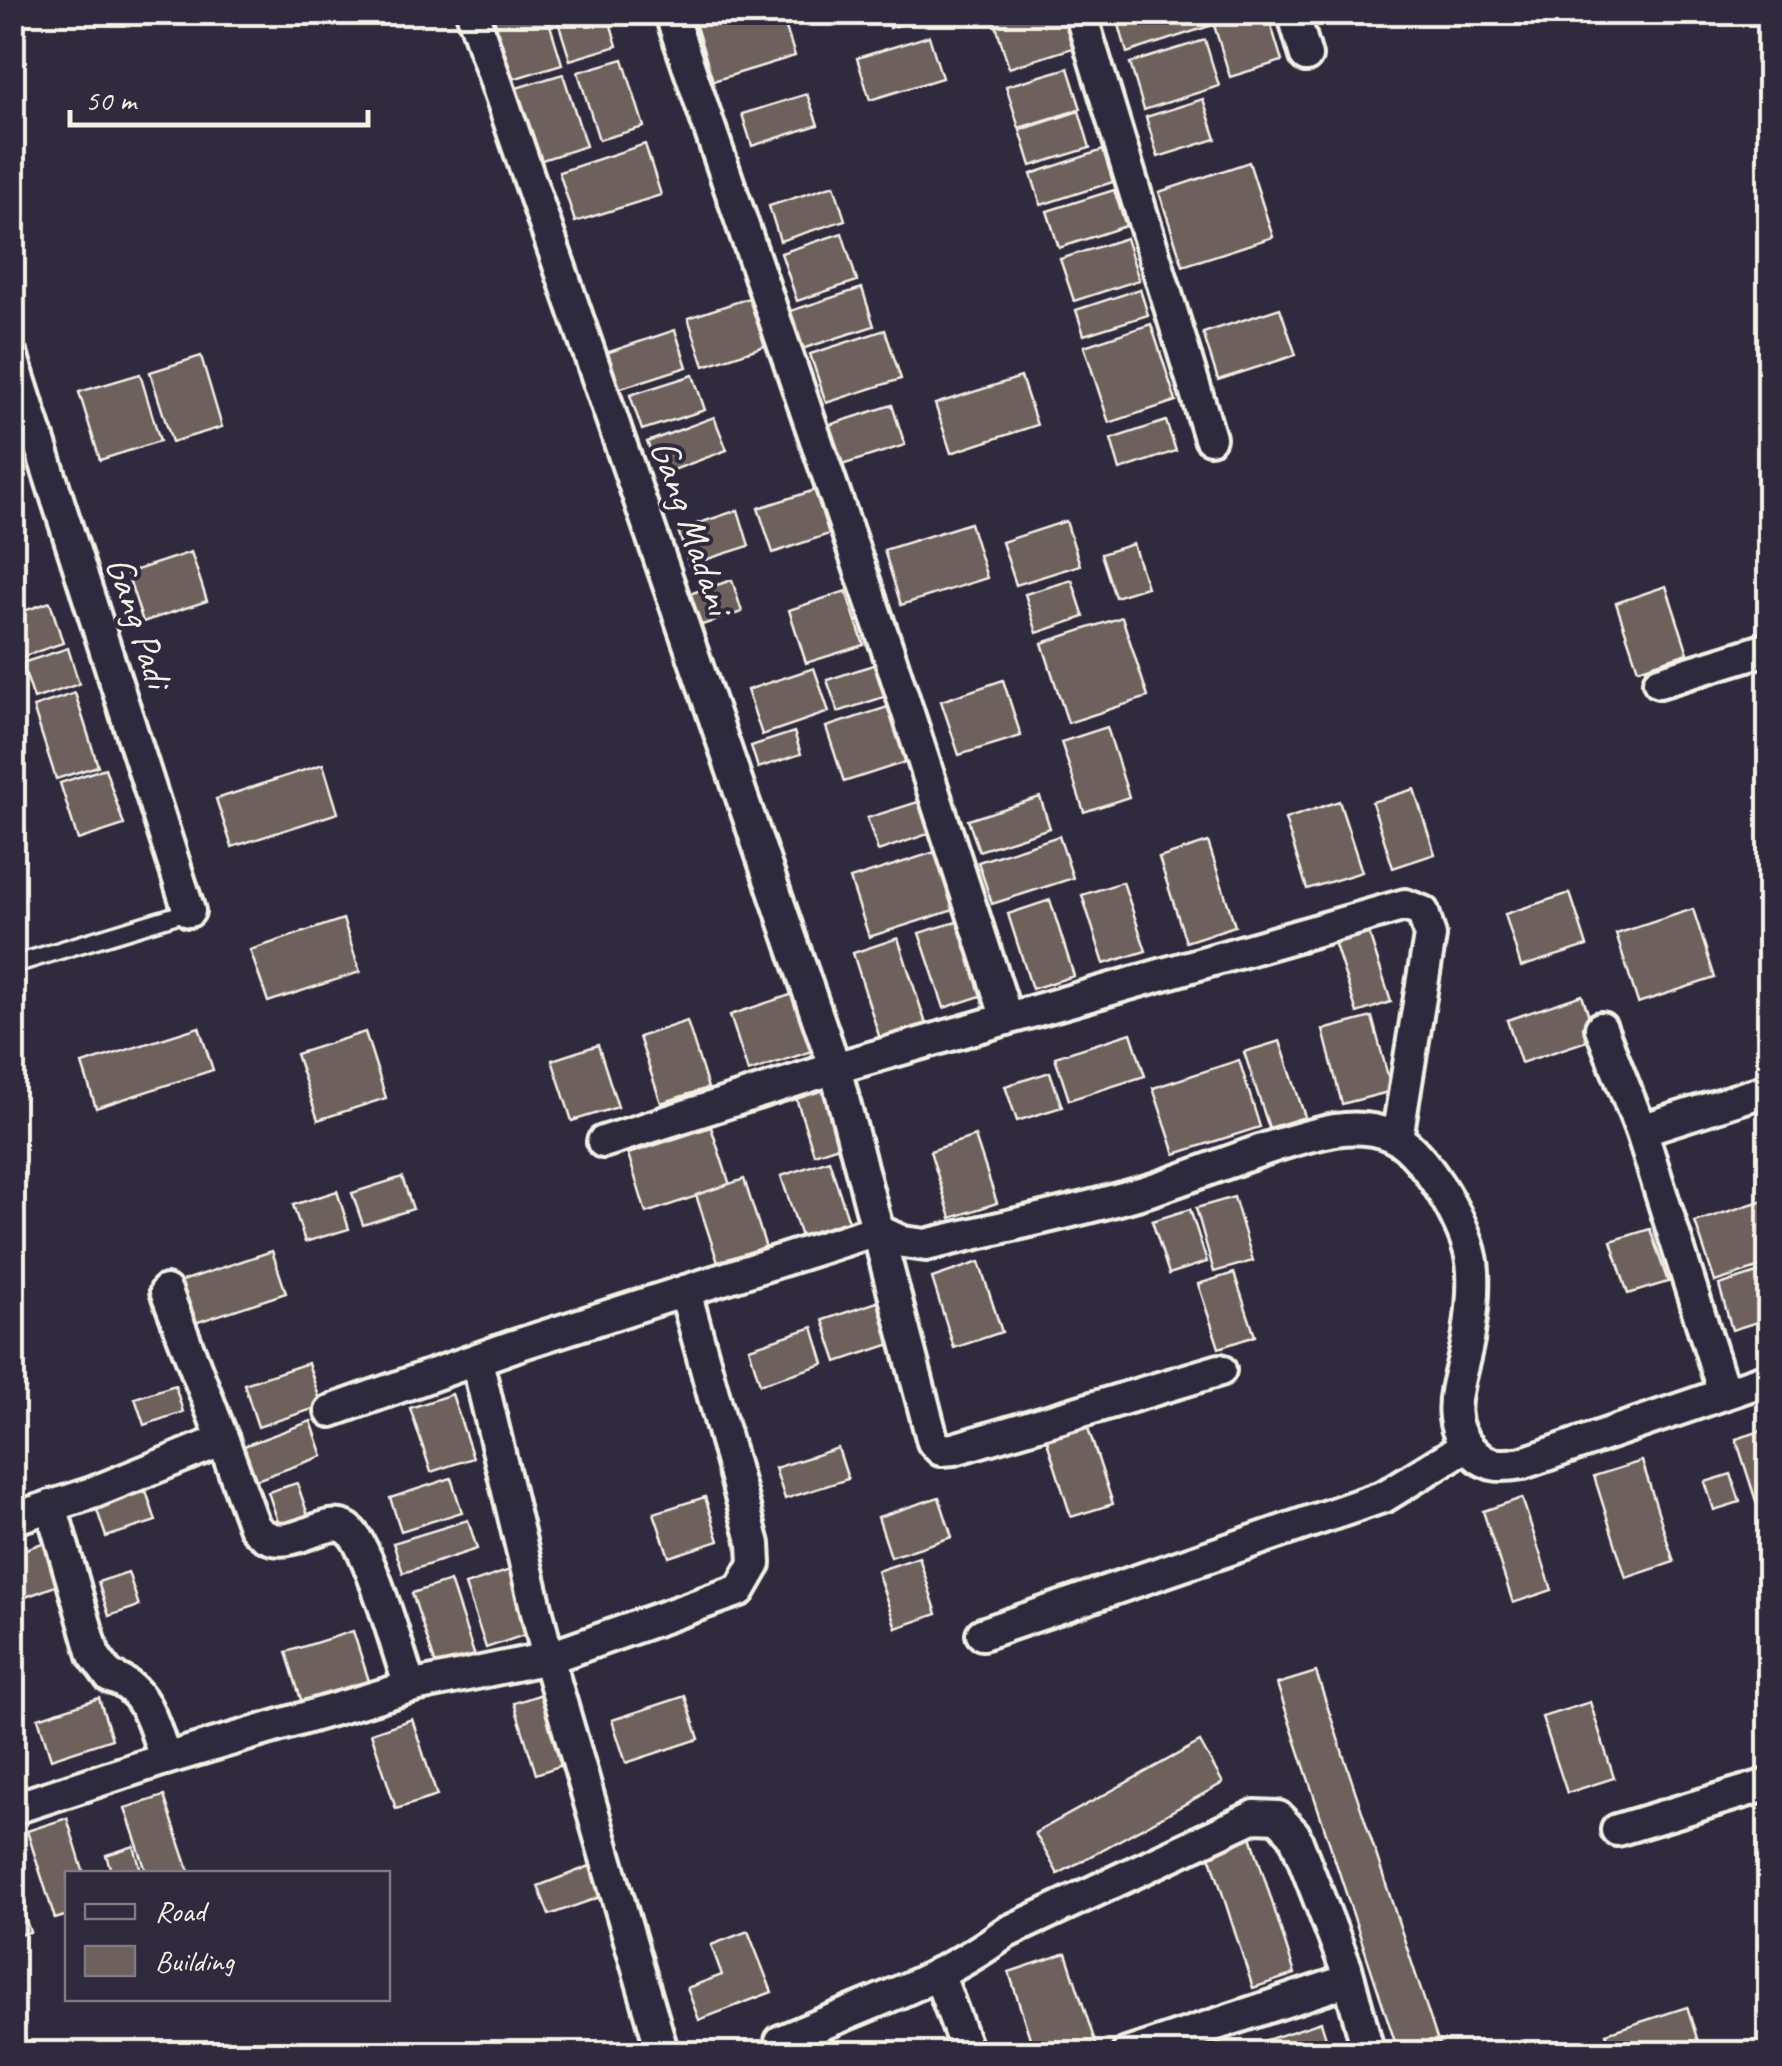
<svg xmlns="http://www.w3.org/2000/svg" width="1782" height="2066" viewBox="0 0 1782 2066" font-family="Caveat,sans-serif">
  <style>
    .building { fill: #6e605c; stroke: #f4f1e8; stroke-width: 2.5 }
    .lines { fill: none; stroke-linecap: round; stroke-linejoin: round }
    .service-casing { stroke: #f4f1e8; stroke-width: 22 }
    .minor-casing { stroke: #f4f1e8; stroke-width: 38 }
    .service { stroke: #2f2a3d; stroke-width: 15 }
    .minor { stroke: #2f2a3d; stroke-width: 30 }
    .labels { text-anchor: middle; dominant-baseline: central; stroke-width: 8; stroke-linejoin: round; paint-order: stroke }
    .street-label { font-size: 40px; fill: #f4f1e8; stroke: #2f2a3d }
  </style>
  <rect width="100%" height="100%" fill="#2f2a3d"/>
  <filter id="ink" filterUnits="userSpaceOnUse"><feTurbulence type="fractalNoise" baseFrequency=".01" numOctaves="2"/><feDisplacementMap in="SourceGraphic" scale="20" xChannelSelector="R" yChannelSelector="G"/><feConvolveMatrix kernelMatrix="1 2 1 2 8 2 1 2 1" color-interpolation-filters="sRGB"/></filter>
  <g filter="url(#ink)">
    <g class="building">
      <path d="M492,12h54l16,52 -49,15z"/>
      <path d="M555,12h52l10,34 -47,14z"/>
      <path d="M727,12h54l14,44 -82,25 -18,-58z"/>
      <path d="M885,12h55l-50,16z"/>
      <path d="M992,12h74l10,35 -67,21z"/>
      <path d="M1146,12h60l4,14 -83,27 -9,-32z"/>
      <path d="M1210,12h57l15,49 -52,16z"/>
      <path d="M929,36l13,42 -72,22 -13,-42z"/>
      <path d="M1205,40l14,46 -75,24 -14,-47z"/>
      <path d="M623,59l21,68 -45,13 -21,-68z"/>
      <path d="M1068,68l13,41 -62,19 -13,-42z"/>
      <path d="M563,74l23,72 -47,15 -23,-73z"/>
      <path d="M807,94l11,31 -66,21 -10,-32z"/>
      <path d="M1203,99l13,40 -58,18 -12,-40z"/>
      <path d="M1079,111l11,37 -59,18 -11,-36z"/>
      <path d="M645,144l16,51 -86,27 -16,-50z"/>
      <path d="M1103,150l10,32 -72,23 -10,-31z"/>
      <path d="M1249,162l24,75 -90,29 -24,-74z"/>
      <path d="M834,185l11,35 -65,21 -11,-35z"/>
      <path d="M1114,190l12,36 -67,22 -12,-37z"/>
      <path d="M842,233l15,48 -60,20 -16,-48z"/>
      <path d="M1126,238l13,42 -65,21 -14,-42z"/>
      <path d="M862,288l12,38 -75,24 -12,-38z"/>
      <path d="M1140,289l8,26 -64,20 -8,-25z"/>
      <path d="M749,298l16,48 -61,20 -16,-48z"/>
      <path d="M1280,308l16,47 -78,25 -15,-47z"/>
      <path d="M1151,324l25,77 -67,22 -25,-77z"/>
      <path d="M675,330l12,37 -72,23 -12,-36z"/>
      <path d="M885,330l16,49 -75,24 -16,-49z"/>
      <path d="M201,356l21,71 -50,15 -22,-70z"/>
      <path d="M140,374l20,67 -60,19 -21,-68z"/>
      <path d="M693,375l12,35 -63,20 -12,-35z"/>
      <path d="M1021,377l16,48 -86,28 -16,-49z"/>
      <path d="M892,405l13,40 -63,20 -13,-40z"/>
      <path d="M714,417l13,33 -67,25 -13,-33z"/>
      <path d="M1166,421l10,30 -56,19 -9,-31z"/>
      <path d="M815,490l14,44 -56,19 -15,-45z"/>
      <path d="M738,510l11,36 -60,19 -11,-35z"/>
      <path d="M1066,521l14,44 -64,20 -14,-43z"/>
      <path d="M970,523l17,55 -86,27 -17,-55z"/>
      <path d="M1133,544l14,43 -32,10 -14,-43z"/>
      <path d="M1770,545v38l-10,-35z"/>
      <path d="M191,552l16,49 -64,21 -16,-49z"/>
      <path d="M732,580l10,32 -43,14 -10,-32z"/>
      <path d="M1072,580l12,37 -47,16 -12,-39z"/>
      <path d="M1666,586l22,67 -50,16 -22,-66z"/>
      <path d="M846,591l18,54 -58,18 -17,-53z"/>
      <path d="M50,602l13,41 -45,15 -6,-16v-27z"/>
      <path d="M1122,617l26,80 -80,26 -26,-80z"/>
      <path d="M68,648l11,36 -45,15 -12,-36z"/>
      <path d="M885,661l11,32 -58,19 -11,-32z"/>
      <path d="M814,668l15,44 -67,23 -15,-45z"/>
      <path d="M1003,680l18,56 -62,19 -18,-54z"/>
      <path d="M75,693l23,73 -42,13 -23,-72z"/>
      <path d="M900,703l18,55 -74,24 -18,-55z"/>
      <path d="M1107,727l22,70 -45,15 -23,-70z"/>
      <path d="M794,732l7,22 -43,14 -7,-22z"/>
      <path d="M323,764l15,49 -106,34 -16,-48z"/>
      <path d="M105,768l19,57 -46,15 -18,-57z"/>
      <path d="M1414,789l21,65 -42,14 -21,-66z"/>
      <path d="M1040,797l10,31 -71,23 -11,-31z"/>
      <path d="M921,801l10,32 -53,18 -11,-33z"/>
      <path d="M1339,801l23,71 -55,17 -22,-70z"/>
      <path d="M1059,836l14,42 -81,26 -14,-42z"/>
      <path d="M1208,842l27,84 -49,16 -27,-84z"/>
      <path d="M941,850l19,58 -91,29 -19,-58z"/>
      <path d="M1123,882l23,69 -42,13 -22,-69z"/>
      <path d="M1570,893l17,53 -66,21 -16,-53z"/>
      <path d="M1050,900l24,76 -42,13 -24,-75z"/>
      <path d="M1693,909l22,69 -77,25 -22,-69z"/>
      <path d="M1364,918l27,84 -34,11 -27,-84z"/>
      <path d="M343,919l17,53 -92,30 -18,-52z"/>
      <path d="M963,920l24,74 -43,14 -25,-75z"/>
      <path d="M898,938l28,86 -46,15 -27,-86z"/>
      <path d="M793,994l19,57 -64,21 -18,-57z"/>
      <path d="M1582,995l14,43 -75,25 -14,-43z"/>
      <path d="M1372,1017l20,74 -50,13 -19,-74z"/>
      <path d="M687,1021l21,67 -47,15 -22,-66z"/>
      <path d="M199,1027l14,43 -117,38 -14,-44z"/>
      <path d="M365,1032l21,66 -68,22 -22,-66z"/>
      <path d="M1131,1033l14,43 -76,24 -14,-43z"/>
      <path d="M1280,1041l25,76 -36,11 -25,-76z"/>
      <path d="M598,1045l20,62 -46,14 -20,-61z"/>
      <path d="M1239,1060l21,67 -85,27 -22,-66z"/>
      <path d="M1050,1072l12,35 -45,14 -12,-35z"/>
      <path d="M827,1088l18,56 -31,10 -18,-56z"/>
      <path d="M711,1127l19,58 -84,28 -18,-59z"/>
      <path d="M975,1136l22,67 -46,15 -21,-67z"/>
      <path d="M829,1160l21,65 -48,15 -21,-64z"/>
      <path d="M402,1177l11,32 -50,16 -11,-32z"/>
      <path d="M744,1179l25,78 -48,15 -25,-77z"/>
      <path d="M337,1191l12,38 -44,13 -12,-37z"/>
      <path d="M1234,1197l19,64 -39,11 -18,-64z"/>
      <path d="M1770,1198v66l-55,18 -20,-60z"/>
      <path d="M1190,1209l17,53 -38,12 -17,-53z"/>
      <path d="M1650,1229l18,53 -40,12 -17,-53z"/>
      <path d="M272,1251l14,42 -97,32 -13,-42z"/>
      <path d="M979,1262l23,70 -48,16 -22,-70z"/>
      <path d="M1770,1269v49l-38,12 -13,-45z"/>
      <path d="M1234,1273l21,63 -36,12 -21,-64z"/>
      <path d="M886,1299l14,42 -63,21 -14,-42z"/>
      <path d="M813,1327l11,37 -64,20 -11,-36z"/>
      <path d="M12,1347l14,41 -14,4z"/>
      <path d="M308,1363l14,43 -64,21 -14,-43z"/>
      <path d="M175,1385l8,27 -39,13 -9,-27z"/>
      <path d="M452,1394l21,64 -42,14 -21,-64z"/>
      <path d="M311,1421l12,35 -75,27 -12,-34z"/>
      <path d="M1087,1425l26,79 -42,13 -25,-79z"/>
      <path d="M1770,1428v97l-6,1 -28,-87z"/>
      <path d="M838,1448l10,31 -63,20 -10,-31z"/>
      <path d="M1642,1461l32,101 -48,16 -32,-102z"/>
      <path d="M1731,1474l9,28 -26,8 -9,-28z"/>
      <path d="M451,1478l11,34 -61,19 -11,-33z"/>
      <path d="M297,1483l11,32 -29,10 -11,-33z"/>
      <path d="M146,1491l10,30 -50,16 -10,-30z"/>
      <path d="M705,1497l14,44 -50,16 -15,-44z"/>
      <path d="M939,1497l13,40 -61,20 -13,-40z"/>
      <path d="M1522,1498l30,92 -39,13 -30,-92z"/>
      <path d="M468,1520l9,29 -74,24 -10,-30z"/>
      <path d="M53,1539l16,42 -54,20 -3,-47z"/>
      <path d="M919,1557l18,57 -41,14 -19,-57z"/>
      <path d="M510,1570l20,63 -44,15 -21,-63z"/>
      <path d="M128,1572l11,34 -30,10 -11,-34z"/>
      <path d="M450,1581l25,76 -38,12 -25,-76z"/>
      <path d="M353,1631l17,53 -67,22 -17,-54z"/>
      <path d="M1316,1672l126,382h-43l-122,-370z"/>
      <path d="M551,1691l23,70 -38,13 -22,-71z"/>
      <path d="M685,1696l14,43 -73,24 -14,-43z"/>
      <path d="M99,1698l13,41 -61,20 -13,-41z"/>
      <path d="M1590,1702l24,76 -47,15 -25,-76z"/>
      <path d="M412,1719l25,77 -41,13 -25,-76z"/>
      <path d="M1200,1742l23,41 -165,91 -23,-41z"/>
      <path d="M164,1796l26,78h-43l-22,-66z"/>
      <path d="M67,1818l17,56h-16v41l-13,4 -28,-88z"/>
      <path d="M1251,1836l44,138 -42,14 -45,-139z"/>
      <path d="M134,1846l8,28h-30l-6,-19z"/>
      <path d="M598,1863l11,31 -60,21 -11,-29z"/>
      <path d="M12,1879l18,53 -18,5z"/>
      <path d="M748,1931l24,61 -73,28 -12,-32 35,-13 -11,-30z"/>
      <path d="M1066,1953l33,101h-64l-26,-82z"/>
      <path d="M1687,2007l15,47h-89l-7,-21z"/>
      <path d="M1321,2022l10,32h-107z"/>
    </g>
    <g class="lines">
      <g class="service-casing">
        <path id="service" d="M12,965l177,-54"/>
      </g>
      <g class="minor-casing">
        <g id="minor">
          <path d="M472,12l363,1056 98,374 8,8 13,-1 266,-79"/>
          <path d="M670,12l218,639 119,368"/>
          <path d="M1080,12l130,426"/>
          <path d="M1293,12l13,44"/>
          <path d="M12,357l177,554"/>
          <path d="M1659,682l111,-34"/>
          <path d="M1601,1028l40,102 83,263"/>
          <path d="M1641,1130l129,-41"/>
          <path d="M603,1142l232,-74 570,-163 18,7 7,24 -33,202"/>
          <path d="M166,1291l57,149"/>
          <path d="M477,1361l71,297 115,396"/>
          <path d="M331,1411l183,-65 171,-55"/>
          <path d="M51,1506l43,149 16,22c36,9 45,51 55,82"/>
          <path d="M12,1519l80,-26 131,-53 31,86c29,37 70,-14 94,3 21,15 52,129 62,158"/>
          <path d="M982,1634l403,-138 81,-50"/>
          <path d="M12,1809l153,-50 245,-72 138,-29 192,-68 15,-26 -1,-20 -69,-253 192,-61 26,12 23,3c73,-18 149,-32 221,-54 60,-19 128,-50 188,-61 25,-4 53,-1 72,16 27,25 65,88 66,126 1,19 -1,41 -4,61 -5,42 -33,85 5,120 15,15 29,13 49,10l247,-85"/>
          <path d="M1617,1830l153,-46"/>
          <path d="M938,1973l30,81"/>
          <path d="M781,2041c74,-32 159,-59 224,-108l250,-117 23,1 16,17 52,134 23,86"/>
          <path d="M1127,2054l222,-74"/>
        </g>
      </g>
      <use href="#service" class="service"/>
      <use href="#minor" class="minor"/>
    </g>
  </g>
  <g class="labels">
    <g class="street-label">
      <text transform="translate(692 527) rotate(71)">Gang Madani</text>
      <text transform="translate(139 622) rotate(72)">Gang Padi</text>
    </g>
  </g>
  <rect width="1782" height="2066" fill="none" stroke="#2f2a3d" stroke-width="50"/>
  <rect x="25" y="25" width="1732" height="2016" fill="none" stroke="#f4f1e8" stroke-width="4" filter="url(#ink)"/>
  <rect x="65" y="1871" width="325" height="130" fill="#2f2a3d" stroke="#7e7a81" stroke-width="2.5"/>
  <rect x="85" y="1904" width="50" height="15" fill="#2f2a3d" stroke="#7e7a81" stroke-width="2.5"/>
  <text x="155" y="1921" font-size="30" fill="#f4f1e8">Road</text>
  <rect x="85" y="1946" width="50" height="30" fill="#6e605c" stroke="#7e7a81" stroke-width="2.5"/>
  <text x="155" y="1971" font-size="30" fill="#f4f1e8">Building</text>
  <path d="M70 110v15h298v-15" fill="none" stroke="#f4f1e8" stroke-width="5"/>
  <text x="85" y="110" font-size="30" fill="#f4f1e8" stroke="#2f2a3d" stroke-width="8" paint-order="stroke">50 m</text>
</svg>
